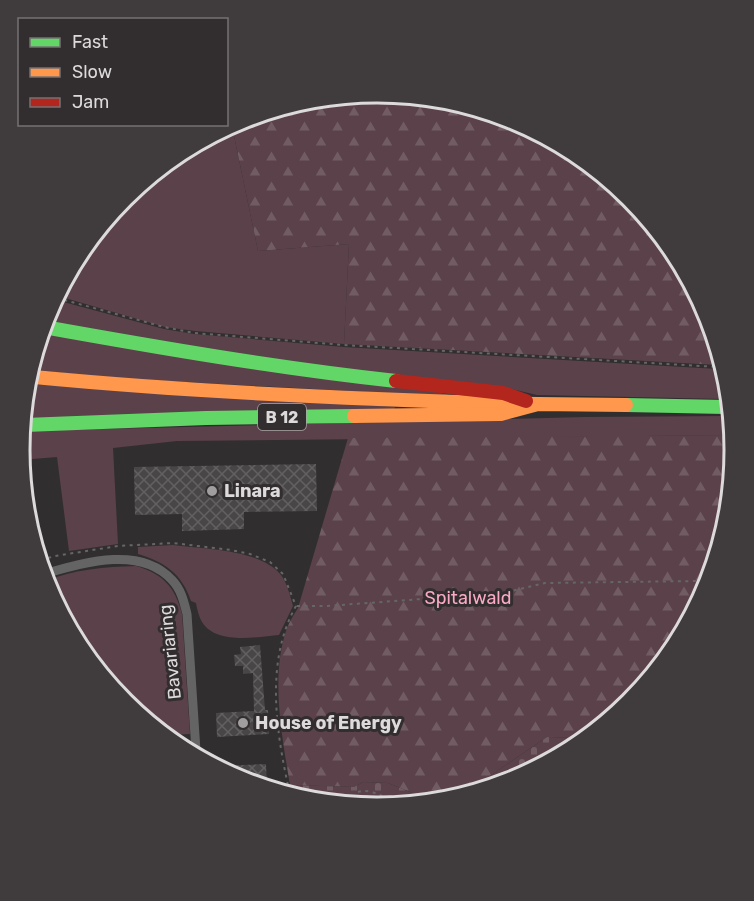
<svg xmlns="http://www.w3.org/2000/svg" width="754" height="901" viewBox="0 0 754 901" font-family="Rubik,sans-serif">
  <style>
    .green { fill: #5b414a }
    .forest { fill: url(#forest-firs) }
    .cemetery { fill: url(#cemetery-stones) }
    .building { fill: url(#building-cross-hatch) }
    .lines { fill: none; stroke-linecap: round; stroke-linejoin: round }
    .path { stroke: #676666; stroke-width: 2; stroke-dasharray: 3 4.5; stroke-linecap: butt }
    .street { stroke: #656465; stroke-width: 9 }
    .fast { stroke: #63d668; stroke-width: 14 }
    .slow { stroke: #ff974d; stroke-width: 14 }
    .jam { stroke: #b3261e; stroke-width: 14 }
    .poi-dot { fill: #a19e9f; stroke: #322d2e; stroke-width: 2 }
    .labels { text-anchor: middle; dominant-baseline: central; stroke-width: 6; stroke-linejoin: round; paint-order: stroke }
    .shield { fill: #322d2e; stroke: #aaa6a7; stroke-width: 1.5 }
    .shield-label { font-size: 16px; font-weight: bold; fill: #dddadb }
    .poi-label { font-size: 18px; font-weight: bold; fill: #dddadb; stroke: #322d2e; text-anchor: start }
    .park-label { font-size: 18px; fill: #faaac5; stroke: #322d2e }
    .street-label { font-size: 18px; fill: #dddadb; stroke: #322d2e }
    .rim { fill: none; stroke: #dddadb; stroke-width: 3 }
  </style>
  <defs>
    <pattern id="forest-firs" width="22" height="20" patternUnits="userSpaceOnUse" patternTransform="scale(1.5)"><rect width="22" height="20" fill="#5b414a"/><path d="M5 1l3.5 6h-7zM16 11l3.5 6h-7z" fill="#725c64"/></pattern>
    <pattern id="cemetery-stones" width="16" height="16" patternUnits="userSpaceOnUse" patternTransform="scale(1.5)"><rect width="16" height="16" fill="#5b414a"/><path d="M2 7V4a2 2 0 0 1 4 0v3zM10 15v-3a2 2 0 0 1 4 0v3z" fill="#725c64"/></pattern>
    <pattern id="building-cross-hatch" width="8" height="8" patternUnits="userSpaceOnUse" patternTransform="scale(1.5)"><rect width="8" height="8" fill="#494648"/><path d="M0 0l8 8M0 8l8-8" fill="none" stroke="#636062"/></pattern>
  </defs>
  <rect width="100%" height="100%" fill="#312e2f"/>
  <g class="green">
    <path d="M232,126l26,125 91,-7 -5,100 -149,-13 -30,-4 -107,-31 66,-99z"/>
    <path d="M56,300l108,29 30,5 150,13 374,22 6,30 -187,-4 -34,-8 -162,-14 -296,-50 2,-10z"/>
    <path d="M43,331l368,55 47,11 -346,-19 -76,-8z"/>
    <path d="M33,384l362,23 -1,3 -368,10z"/>
    <path d="M728,416l3,19 -554,6 -64,7 5,96 -49,7 -12,-94 -36,3 -1,-10 3,-19 562,-14z"/>
    <path d="M173,545c30,4 87,4 108,30 6,8 9,20 12,31l-14,29c-22,2 -63,10 -77,-13 -3,-5 -5,-13 -6,-19l-5,-2c-9,-27 -26,-39 -53,-47v-7z"/>
    <path d="M136,566c27,8 39,21 46,48l8,120 -18,1 -48,-32 -77,-116 -2,-6c31,-12 59,-14 91,-15z"/>
  </g>
  <g class="forest">
    <path d="M377,93l137,27 116,78 77,116 11,51 -374,-21 5,-100 -91,7 -26,-125 9,-6z"/>
    <path d="M731,435l3,16 -27,137 -77,116 -52,34 -31,-1 -78,53 -39,7 -10,-1 -32,-13 -25,-1 -9,5 -64,-2c-8,-49 -20,-109 -3,-157 3,-7 7,-14 11,-20l50,-170z"/>
  </g>
  <g class="cemetery">
    <path d="M547,737l30,1 -64,43 -44,9z"/>
    <path d="M363,782l25,1 32,13 10,1 -53,11 -86,-17 -1,-6 64,2z"/>
  </g>
  <g class="building">
    <path d="M316,464l1,47 -73,1v17l-62,2v-17l-47,1 -1,-48z"/>
    <path d="M260,645l5,65h3l1,24 -52,3 -1,-24 38,-2 -1,-38 -10,1v-8h-8l-1,-11 7,-1 -1,-7z"/>
    <path d="M266,764l1,22 -27,-5 -22,-15z"/>
  </g>
  <g class="lines">
    <g class="path">
      <path d="M57,298l107,29 30,6 150,12 374,22"/>
      <path d="M41,560l14,-4 63,-10 55,-3 58,7 19,4 20,8 13,12 13,32c-31,55 -20,125 -7,184"/>
      <path d="M700,581l9,-1"/>
      <path d="M297,606h30l176,-13 42,-10 153,-2 9,6"/>
      <path d="M485,779l1,7"/>
      <path d="M354,798l2,-5c14,-7 29,6 42,11"/>
      <path d="M338,800l16,-2 -1,5"/>
    </g>
    <path class="street" d="M44,574c39,-11 96,-29 128,6 9,9 12,22 15,34l9,137"/>
    <g class="fast">
      <path d="M44,327c117,21 233,41 352,54"/>
      <path d="M626,405l100,2"/>
      <path d="M25,425l181,-7 148,-2"/>
    </g>
    <g class="slow">
      <path d="M34,377c168,16 336,23 504,27"/>
      <path d="M354,416l147,-2 37,-10 88,1"/>
    </g>
    <path class="jam" d="M396,381l107,12 23,8"/>
  </g>
  <g class="poi-dot">
    <circle cx="212" cy="491" r="6"/>
    <circle cx="243" cy="723" r="6"/>
  </g>
  <g class="labels">
    <rect class="shield" x="258" y="404" width="48" height="26" rx="4.5"/>
    <g class="shield-label">
      <text x="282" y="417">B 12</text>
    </g>
    <g class="poi-label">
      <text x="224" y="491">Linara</text>
      <text x="255" y="723">House of Energy</text>
    </g>
    <g class="park-label">
      <text x="468" y="598">Spitalwald</text>
    </g>
    <g class="street-label">
      <text transform="translate(170 652) rotate(-96)">Bavariaring</text>
    </g>
  </g>
  <path d="M0 0H754V901H0ZM30 450a347 347 0 1 1 694 0a347 347 0 1 1-694 0Z" fill="#403b3c" fill-rule="evenodd"/>
  <path class="rim" d="M30 450a347 347 0 1 1 694 0a347 347 0 1 1-694 0Z"/>
  <rect x="18" y="18" width="210" height="108" fill="#322d2e" stroke="#767273" stroke-width="1.5"/>
  <rect x="30" y="38" width="30" height="9" fill="#63d668" stroke="#767273" stroke-width="1.5"/>
  <text x="72" y="48" font-size="18" fill="#dddadb">Fast</text>
  <rect x="30" y="68" width="30" height="9" fill="#ff974d" stroke="#767273" stroke-width="1.5"/>
  <text x="72" y="78" font-size="18" fill="#dddadb">Slow</text>
  <rect x="30" y="98" width="30" height="9" fill="#b3261e" stroke="#767273" stroke-width="1.5"/>
  <text x="72" y="108" font-size="18" fill="#dddadb">Jam</text>
</svg>
